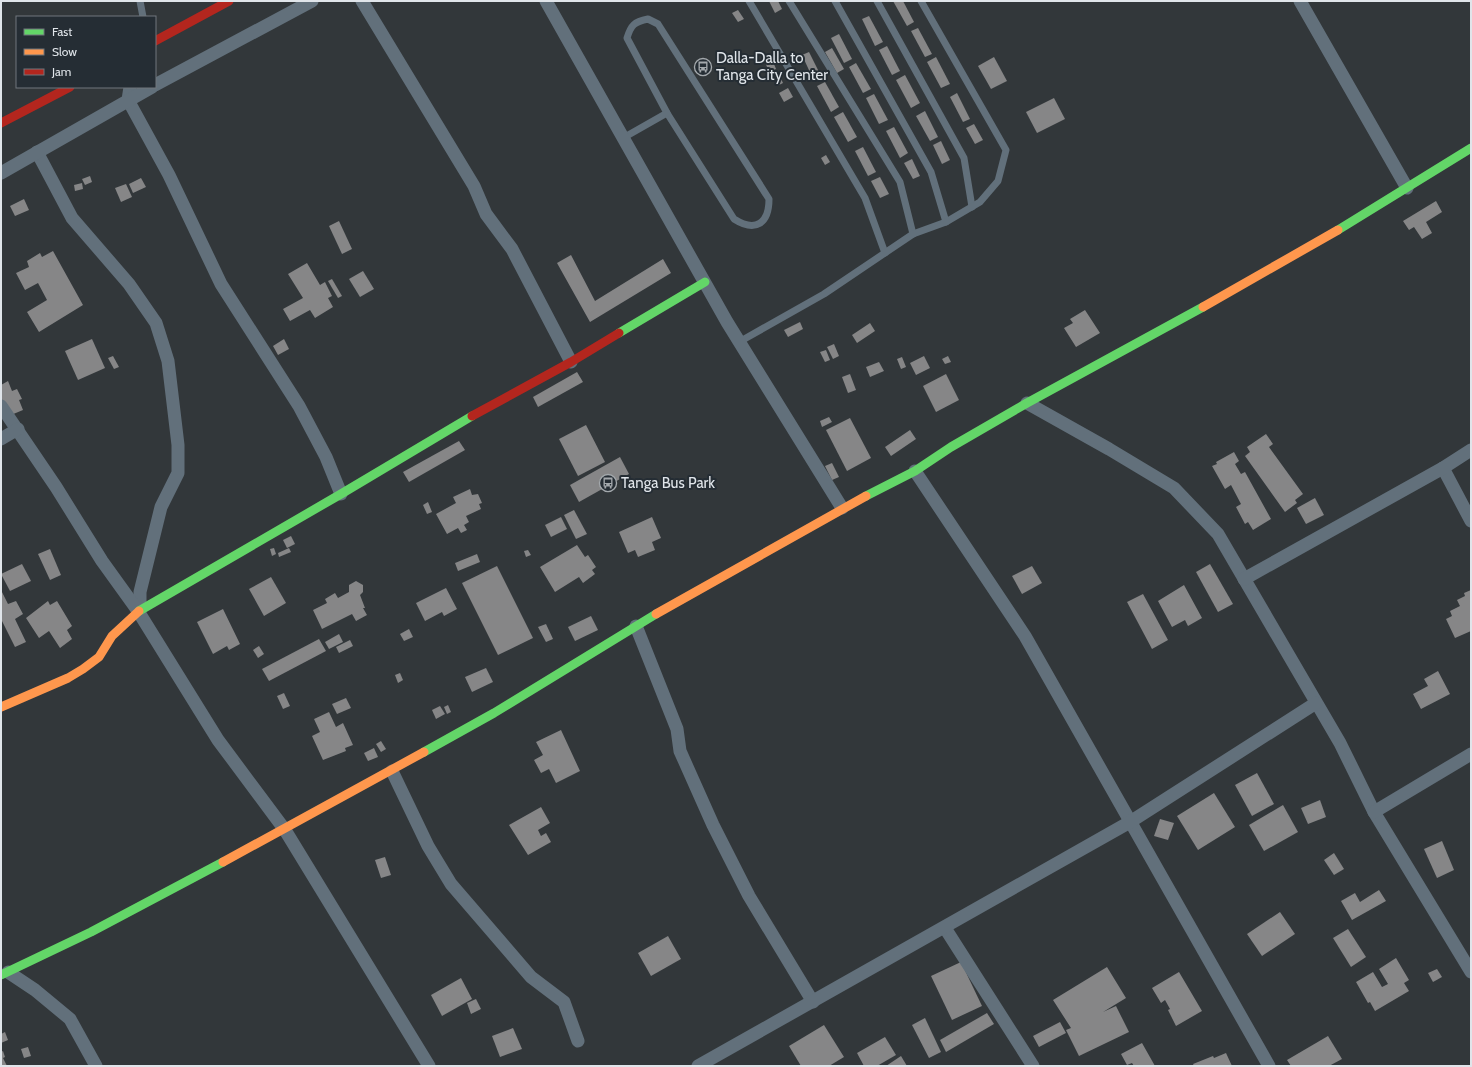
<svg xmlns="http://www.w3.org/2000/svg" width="1472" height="1067" viewBox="0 0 1472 1067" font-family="Cabin,sans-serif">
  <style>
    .building { fill: #868687 }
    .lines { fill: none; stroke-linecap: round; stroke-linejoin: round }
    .lane { stroke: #62707b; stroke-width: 7 }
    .street { stroke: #62707b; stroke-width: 13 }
    .fast { stroke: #63d668; stroke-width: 9 }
    .slow { stroke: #ff974d; stroke-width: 9 }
    .jam { stroke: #b3261e; stroke-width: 9 }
    .labels { text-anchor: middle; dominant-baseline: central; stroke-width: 4; stroke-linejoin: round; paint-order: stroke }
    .poi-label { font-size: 15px; fill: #e0e5ea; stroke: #252d34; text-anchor: start }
  </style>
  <rect width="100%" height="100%" fill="#32373a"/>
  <g class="building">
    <path d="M769,1h9l4,8 -7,4z"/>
    <path d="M893,1h10l11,21 -7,4z"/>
    <path d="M738,10l6,9 -6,3 -6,-9z"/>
    <path d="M869,16l14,26 -8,4 -13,-27z"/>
    <path d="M918,28l14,26 -7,3 -14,-26z"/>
    <path d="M839,34l13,25 -8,4 -13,-25z"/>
    <path d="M887,46l13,25 -8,4 -13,-25z"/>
    <path d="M832,48l12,21 -7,4 -12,-21z"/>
    <path d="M809,52l13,26 -8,3 -12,-26z"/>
    <path d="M936,57l14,27 -9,4 -14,-26z"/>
    <path d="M994,57l13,24 -16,8 -13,-23z"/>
    <path d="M772,59l4,10 -7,3 -4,-10z"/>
    <path d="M856,63l15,26 -8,4 -14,-26z"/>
    <path d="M905,75l15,28 -9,5 -15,-28z"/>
    <path d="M780,77l3,6 -6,3 -3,-6z"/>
    <path d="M825,82l14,25 -8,5 -14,-26z"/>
    <path d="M788,88l5,9 -9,5 -5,-9z"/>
    <path d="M957,93l13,26 -7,3 -13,-25z"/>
    <path d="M874,94l14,26 -9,4 -13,-26z"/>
    <path d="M1054,98l11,21 -28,14 -11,-21z"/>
    <path d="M925,111l13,26 -8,4 -14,-25z"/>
    <path d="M843,112l14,25 -9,5 -14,-25z"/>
    <path d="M974,124l9,16 -8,4 -9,-16z"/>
    <path d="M894,127l14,26 -8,5 -14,-27z"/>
    <path d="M941,141l9,19 -8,4 -9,-19z"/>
    <path d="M863,147l13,25 -8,4 -13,-25z"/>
    <path d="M826,155l4,7 -5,3 -4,-7z"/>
    <path d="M912,159l8,17 -7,3 -9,-16z"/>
    <path d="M90,176l2,6 -7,3 -3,-6z"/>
    <path d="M880,177l9,17 -9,4 -9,-17z"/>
    <path d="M141,178l5,9 -13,6 -4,-9z"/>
    <path d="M82,183l1,6 -8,2 -1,-6z"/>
    <path d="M126,184l6,13 -11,5 -6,-14z"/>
    <path d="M24,199l5,11 -14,6 -5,-10z"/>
    <path d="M1436,201l6,11 -16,10 6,11 -10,6 -8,-12 -5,3 -6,-9z"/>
    <path d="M339,221l13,28 -10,5 -13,-28z"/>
    <path d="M53,251l30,54 -44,27 -12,-20 20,-12 -9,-17 -13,7 -9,-17 13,-6 -2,-6 13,-8 2,4z"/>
    <path d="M571,255l24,46 68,-42 8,14 -81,49 -33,-59z"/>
    <path d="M307,263l13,22 5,-3 7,14 -4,2 5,9 -18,11 -5,-8 -20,11 -7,-12 20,-11 -15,-24z"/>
    <path d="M363,271l11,18 -14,8 -11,-18z"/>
    <path d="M332,279l10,17 -4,2 -10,-17z"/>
    <path d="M1085,310l15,23 -24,14 -12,-19 9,-5 -3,-4z"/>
    <path d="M800,322l3,7 -15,8 -4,-7z"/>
    <path d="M870,323l5,8 -18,12 -5,-8z"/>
    <path d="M92,339l13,29 -27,12 -13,-29z"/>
    <path d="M284,339l5,10 -11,6 -5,-9z"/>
    <path d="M834,344l5,12 -6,3 -6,-12z"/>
    <path d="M826,350l4,10 -5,2 -5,-10z"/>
    <path d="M113,356l6,11 -5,2 -6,-11z"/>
    <path d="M924,356l6,12 -14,7 -6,-12z"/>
    <path d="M948,356l3,6 -6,2 -3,-5z"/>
    <path d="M902,357l4,10 -5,2 -4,-10z"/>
    <path d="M879,362l5,9 -14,6 -4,-10z"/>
    <path d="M577,372l6,10 -45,25 -5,-10z"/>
    <path d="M850,374l6,16 -8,3 -6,-16z"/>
    <path d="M946,374l13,26 -23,12 -13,-26z"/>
    <path d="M8,381l4,10 5,-2 5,10 -3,1 4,10 -12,5 -10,-13v-17z"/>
    <path d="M829,417l3,5 -10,5 -2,-6z"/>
    <path d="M850,418l21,40 -24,13 -21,-41z"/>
    <path d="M586,425l19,37 -27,14 -19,-37z"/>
    <path d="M910,430l6,9 -25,17 -6,-9z"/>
    <path d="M1266,434l7,10 -4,3 34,47 -8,6 2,3 -12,9 -40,-56 5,-4 -3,-5z"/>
    <path d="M459,441l6,9 -56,32 -6,-10z"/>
    <path d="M1234,452l5,9 -4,3 6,10 4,-2 26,47 -18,11 -5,-8 -3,2 -9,-17 5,-3 -10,-19 -6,4 -13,-23 5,-2 -1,-2z"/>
    <path d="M620,457l9,17 -50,28 -9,-17z"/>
    <path d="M832,463l7,14 -7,3 -7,-14z"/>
    <path d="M470,489l2,6 6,-1 4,9 -3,1 2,5 -15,7 3,6 -5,3 3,5 -6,3 -3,-5 -11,6 -11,-20 20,-11 -3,-6z"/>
    <path d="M1315,498l9,17 -18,9 -9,-16z"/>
    <path d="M428,502l4,10 -5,2 -4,-9z"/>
    <path d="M574,510l13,24 -11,5 -12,-24z"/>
    <path d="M561,517l6,12 -16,8 -6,-12z"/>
    <path d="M652,517l9,21 -9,4 3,8 -17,7 -3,-7 -7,3 -9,-21z"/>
    <path d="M291,536l4,8 -8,4 -4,-8z"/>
    <path d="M577,545l8,12 3,-2 8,12 -4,3 3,4 -12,9 -4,-6 -24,15 -15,-25z"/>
    <path d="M274,548l2,6 -4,2 -2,-7z"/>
    <path d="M289,548l2,4 -12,5 -1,-4z"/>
    <path d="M50,549l11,26 -11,5 -12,-26z"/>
    <path d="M528,550l3,5 -5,2 -2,-6z"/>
    <path d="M477,554l3,8 -22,9 -3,-8z"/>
    <path d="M22,564l9,17 -21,10 -9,-17z"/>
    <path d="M1210,564l23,40 -15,8 -22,-40z"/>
    <path d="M497,566l36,72 -35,17 -36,-72z"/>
    <path d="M1032,566l10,17 -20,11 -10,-18z"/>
    <path d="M271,577l15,26 -22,13 -15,-27z"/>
    <path d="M356,581l7,4v7l-3,3 5,13h-2l4,7 -11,6 -4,-7 -30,15 -9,-19 14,-7 -2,-4 10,-6 3,5 11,-6v-7z"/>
    <path d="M1184,585l18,33 -14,8 -3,-6 -13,7 -14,-26z"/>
    <path d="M446,588l11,21 -13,7 -2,-4 -17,9 -9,-18z"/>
    <path d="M1,590l7,14 8,-3 7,13 -8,5 11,23 -11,5 -14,-28z"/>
    <path d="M1471,590v41l-16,7 -9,-19 6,-3 -2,-5 10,-5 -3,-6 8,-4 -1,-3z"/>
    <path d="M1143,594l25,46 -16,9 -25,-47z"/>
    <path d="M48,601l2,4 7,-4 15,25 -5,4 5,9 -12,9 -11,-17 -10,7 -13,-20z"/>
    <path d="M223,609l17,35 -11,6 -2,-4 -14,8 -16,-32z"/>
    <path d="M591,616l7,14 -23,11 -7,-14z"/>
    <path d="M546,624l7,15 -7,3 -8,-15z"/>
    <path d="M409,629l4,8 -9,4 -4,-7z"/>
    <path d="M339,634l4,8 -14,7 -4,-7z"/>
    <path d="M319,639l7,12 -57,30 -7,-12z"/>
    <path d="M350,640l3,6 -14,7 -3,-6z"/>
    <path d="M259,646l5,8 -6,4 -5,-8z"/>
    <path d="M486,668l7,14 -21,10 -7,-15z"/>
    <path d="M1438,671l12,23 -29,15 -8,-15 15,-8 -4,-7z"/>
    <path d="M400,673l3,7 -5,3 -3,-8z"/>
    <path d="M284,693l6,13 -7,3 -6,-13z"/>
    <path d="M346,698l5,10 -14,6 -5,-10z"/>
    <path d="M448,705l3,7 -4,2 -3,-7z"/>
    <path d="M440,706l5,8 -9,5 -4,-9z"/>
    <path d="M329,712l7,15 7,-4 10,22 -8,3 1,3 -23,9 -11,-24 8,-4 -6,-13z"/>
    <path d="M561,730l19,41 -24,12 -7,-14 -8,4 -7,-13 9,-5 -7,-13z"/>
    <path d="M381,741l5,8 -5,3 -5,-8z"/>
    <path d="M374,748l4,9 -10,4 -4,-8z"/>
    <path d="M1257,773l17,31 -22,12 -17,-31z"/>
    <path d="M1214,793l21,34 -37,23 -21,-34z"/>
    <path d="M1320,800l6,17 -18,7 -7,-16z"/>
    <path d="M1283,805l15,27 -34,19 -15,-26z"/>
    <path d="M541,807l9,16 -12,7 3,6 5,-3 5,9 -23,13 -19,-30z"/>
    <path d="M1160,819l14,4 -6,17 -14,-4z"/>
    <path d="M1442,841l12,29 -17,8 -13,-29z"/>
    <path d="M1334,853l10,16 -10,6 -10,-15z"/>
    <path d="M385,857l6,18 -10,3 -6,-18z"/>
    <path d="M1379,890l7,11 -34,19 -11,-19 14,-8 5,9z"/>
    <path d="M1280,912l15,22 -33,22 -15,-22z"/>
    <path d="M1348,929l18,28 -15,10 -18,-29z"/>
    <path d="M668,936l13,23 -30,17 -13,-23z"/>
    <path d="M1396,958l13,22 -5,3 5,8 -34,20 -5,-9 -2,1 -12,-21 17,-10 9,15 6,-3 -9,-15z"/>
    <path d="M961,962l21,44 -30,14 -21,-44z"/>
    <path d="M1107,967l19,31 -23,14 13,-6 13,26 -50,24 -13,-26 5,-2 -18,-28z"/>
    <path d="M1437,969l5,8 -9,5 -5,-9z"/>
    <path d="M1179,972l23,39 -26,15 -8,-16 2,-1 -5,-9 -4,3 -9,-15z"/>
    <path d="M461,978l11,21 -30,17 -11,-21z"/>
    <path d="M476,999l5,10 -10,5 -4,-11z"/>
    <path d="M987,1013l7,11 -48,28 -6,-12z"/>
    <path d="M925,1018l16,34 -12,6 -17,-33z"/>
    <path d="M1060,1022l6,11 -27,14 -6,-11z"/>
    <path d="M824,1025l20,32 -15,9h-28l-12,-20z"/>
    <path d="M513,1028l9,21 -22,8 -8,-21z"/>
    <path d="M5,1032l3,8 -7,3v-9z"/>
    <path d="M1328,1036l14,23 -13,7h-38l-4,-6z"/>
    <path d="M885,1037l11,18 -19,11h-13l-7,-13z"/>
    <path d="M1142,1043l13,23h-21l-2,-3 -5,2 -6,-11z"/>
    <path d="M28,1047l3,9 -7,2 -3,-9z"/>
    <path d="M3,1051l2,6 -2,1 4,8h-6v-14z"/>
    <path d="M1226,1053l6,13h-38l-1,-2 20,-8 1,2z"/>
    <path d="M901,1056l6,10h-21z"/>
  </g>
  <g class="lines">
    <g class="lane">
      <path d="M140,1l3,16"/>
      <path d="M749,1l116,197 20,55"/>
      <path d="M789,1l111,181 13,52"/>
      <path d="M835,1l96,171 15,50"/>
      <path d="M877,1l87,157 8,49"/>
      <path d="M648,19l10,5 111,175c0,24 -13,34 -35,20l-67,-106 -40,-75c4,-13 7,-16 21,-19z"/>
      <path d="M623,138l44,-25"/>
      <path d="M739,342l85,-48 89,-60 33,-12 34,-20 18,-21 8,-31 -85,-149"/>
    </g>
    <g class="street">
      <path d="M362,1l112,185 12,28 26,35 59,113"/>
      <path d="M546,1l181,321 115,186"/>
      <path d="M1300,1l107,187"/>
      <path d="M155,85l157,-84"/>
      <path d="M130,87l-2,13 41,75 52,109 78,122 27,51 15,37"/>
      <path d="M37,152l35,66 57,66 27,39 12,38 10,84v28l-17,34 -21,85v17"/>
      <path d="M1,173l151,-86"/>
      <path d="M1027,403l82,46 65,39 44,46 122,209 34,69 97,160"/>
      <path d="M1,406l55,81 46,74 36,50 80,129 67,90 144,236"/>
      <path d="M1,439l17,-10"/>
      <path d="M1443,468l28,53"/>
      <path d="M915,471l110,165 244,430"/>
      <path d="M1244,579l199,-111 28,-18"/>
      <path d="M636,626l41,103 3,22 33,74 36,71 64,106"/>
      <path d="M392,771l36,75 23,38 80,93 33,25 14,39"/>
      <path d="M1374,812l97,-58"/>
      <path d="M945,928l88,138"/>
      <path d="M8,972l27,18 35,29 26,47"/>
      <path d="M698,1066l432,-244 186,-119"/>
    </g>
    <g class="fast">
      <path d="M1338,230l133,-82"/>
      <path d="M619,333l86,-51"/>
      <path d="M866,496l49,-25 36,-24 76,-44 176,-96"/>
      <path d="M139,611l202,-117 131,-78"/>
      <path d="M424,752l70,-39 162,-99"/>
      <path d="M1,975l90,-43 132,-70"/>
    </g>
    <g class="slow">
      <path d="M1203,307l135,-77"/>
      <path d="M656,614l210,-118"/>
      <path d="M1,707l67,-29 15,-9 16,-12 13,-21 27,-25"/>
      <path d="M223,862l201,-110"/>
    </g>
    <g class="jam">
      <path d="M155,41l74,-40"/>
      <path d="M1,123l69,-36"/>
      <path d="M472,416l99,-54 48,-29"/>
    </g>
  </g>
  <defs>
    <g id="bus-ring" transform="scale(0.9)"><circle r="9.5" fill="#252d34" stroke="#a3a8ac" stroke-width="1.5"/><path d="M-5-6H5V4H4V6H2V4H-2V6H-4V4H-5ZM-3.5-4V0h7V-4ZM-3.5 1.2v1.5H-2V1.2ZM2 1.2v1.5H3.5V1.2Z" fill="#a3a8ac"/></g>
  </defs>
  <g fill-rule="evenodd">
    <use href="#bus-ring" x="703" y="67"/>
    <use href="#bus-ring" x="608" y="483"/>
  </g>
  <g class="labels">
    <g class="poi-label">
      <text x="716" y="58">Dalla-Dalla to<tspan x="716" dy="17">Tanga City Center</tspan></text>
      <text x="621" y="483">Tanga Bus Park</text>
    </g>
  </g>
  <rect width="1472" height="1067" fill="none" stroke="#e0e5ea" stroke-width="4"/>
  <rect x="16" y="16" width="140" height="72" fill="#252d34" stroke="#70777d"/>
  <rect x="24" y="29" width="20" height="6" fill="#63d668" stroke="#70777d"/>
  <text x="52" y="36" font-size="12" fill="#e0e5ea">Fast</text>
  <rect x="24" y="49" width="20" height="6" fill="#ff974d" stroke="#70777d"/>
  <text x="52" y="56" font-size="12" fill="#e0e5ea">Slow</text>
  <rect x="24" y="69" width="20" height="6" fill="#b3261e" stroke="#70777d"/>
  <text x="52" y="76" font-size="12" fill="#e0e5ea">Jam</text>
</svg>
